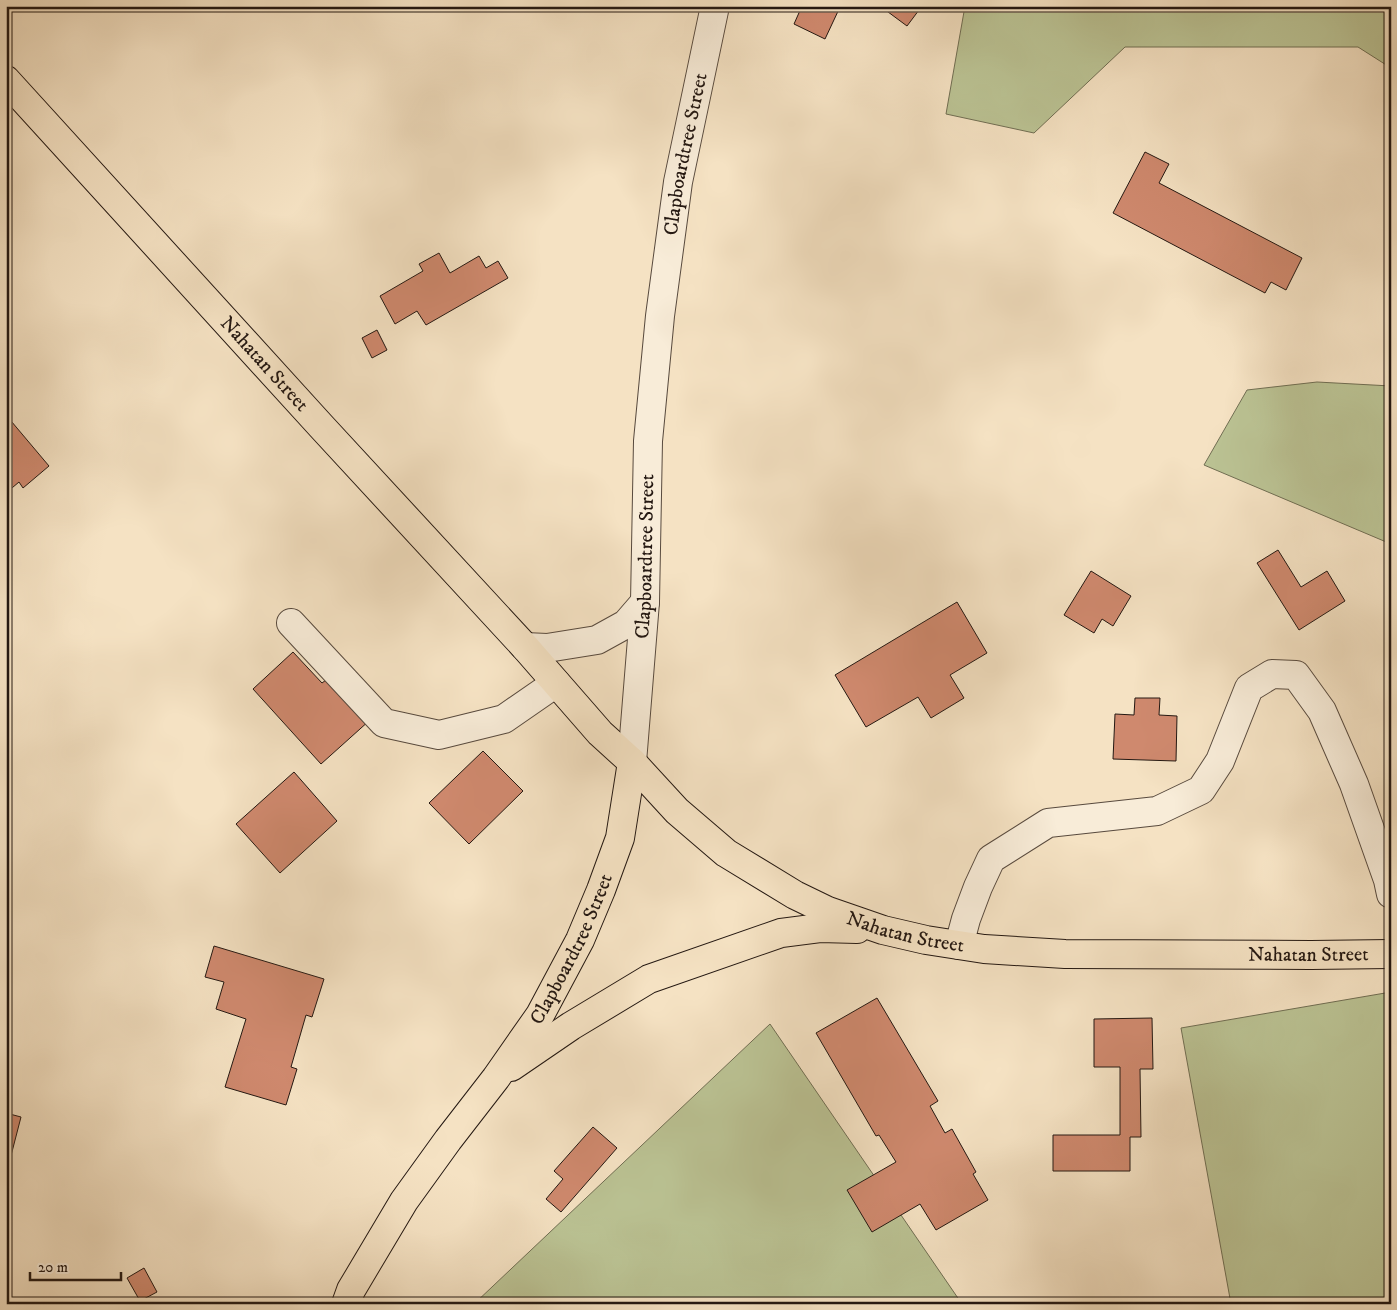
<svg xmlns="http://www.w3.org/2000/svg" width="1397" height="1310" viewBox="0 0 1397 1310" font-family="'IM FELL DW Pica',serif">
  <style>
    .green { fill: #bbc394; stroke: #706e53 }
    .building { fill: #cf896e; stroke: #241812 }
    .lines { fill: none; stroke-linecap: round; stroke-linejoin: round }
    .minor-casing { stroke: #584a3e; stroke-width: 30 }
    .major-casing { stroke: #241812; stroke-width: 30 }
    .minor { stroke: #f8ecd8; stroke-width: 28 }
    .major { stroke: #f5e2c3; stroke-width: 28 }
    .labels { text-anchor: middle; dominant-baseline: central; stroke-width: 4; stroke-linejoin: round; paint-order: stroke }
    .street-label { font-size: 20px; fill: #241812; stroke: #f8ecd8 }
  </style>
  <rect width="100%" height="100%" fill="#f5e2c3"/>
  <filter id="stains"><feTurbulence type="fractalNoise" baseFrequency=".004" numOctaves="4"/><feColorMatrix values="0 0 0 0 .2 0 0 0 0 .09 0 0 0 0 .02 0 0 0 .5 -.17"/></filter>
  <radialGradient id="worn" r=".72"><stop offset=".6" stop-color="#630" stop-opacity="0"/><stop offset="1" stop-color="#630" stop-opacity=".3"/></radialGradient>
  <g class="green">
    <path d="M965,6h426v62l-33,-21h-233l-91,86 -88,-19z"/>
    <path d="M1317,382l74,4v158l-187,-79 43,-75z"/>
    <path d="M1391,992v312h-160l-50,-276z"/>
    <path d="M770,1024l192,280h-488z"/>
  </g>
  <g class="building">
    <path d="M802,6h36l2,1 -15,32 -31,-15z"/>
    <path d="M880,6h42l-15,20z"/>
    <path d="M1145,152l24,12 -10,19 143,75 -16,32 -15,-8 -6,11 -152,-80z"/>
    <path d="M439,253l11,20 29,-17 7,12 12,-7 10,17 -82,47 -9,-14 -22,13 -15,-28 43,-25 -4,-7z"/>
    <path d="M377,330l10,20 -15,8 -10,-20z"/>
    <path d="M6,415l43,51 -26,22 -4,-6 -13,11z"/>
    <path d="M1278,550l23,37 26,-16 18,30 -46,29 -42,-67z"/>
    <path d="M1091,571l40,25 -18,30 -11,-7 -8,14 -30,-18z"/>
    <path d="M957,602l30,51 -37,22 14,23 -33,20 -13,-21 -52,30 -31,-52z"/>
    <path d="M293,652l29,31 8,-6 40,43 -49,44 -68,-75z"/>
    <path d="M1135,698h25l-1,17 18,1 -1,45 -63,-2 2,-45 19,1z"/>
    <path d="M483,751l40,40 -54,53 -40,-41z"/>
    <path d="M294,772l43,49 -57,52 -44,-49z"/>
    <path d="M214,946l110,33 -12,38 -6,-2 -15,52 6,2 -11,36 -61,-18 21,-68 -30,-10 8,-27 -19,-5z"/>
    <path d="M877,998l61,103 -8,5 15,27 7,-4 24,43 -3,2 15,26 -52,30 -16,-26 -48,28 -25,-42 49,-28 -17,-27 -3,1 -60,-103z"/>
    <path d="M1152,1018l1,51h-13l1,68h-11v34h-77v-36h67v-68h-26v-48z"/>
    <path d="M6,1113l15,4 -15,58z"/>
    <path d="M593,1127l24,21 -56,64 -15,-13 17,-20 -9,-8z"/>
    <path d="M144,1268l13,24 -17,9 -13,-23z"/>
  </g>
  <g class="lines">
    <g class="minor-casing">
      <g id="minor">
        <path d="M291,623l93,100 55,12 65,-16 52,-36"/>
        <path d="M525,647l22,1 50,-8 29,-16 19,-22"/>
        <path id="s1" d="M632,762l13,-160 3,-161 12,-125 18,-134 37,-176"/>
        <path d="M959,945l7,-26 12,-32 13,-28 57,-36 109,-12 44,-21 19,-29 29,-73 23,-14 24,1 26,36 32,73 34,96 3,14"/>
      </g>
    </g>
    <g class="major-casing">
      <g id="major">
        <path id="s2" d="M6,80l315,346 204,221 75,86 32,29 45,49 49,42 69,42 33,16 55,19 43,10 58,9 81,5 246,1 80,-1"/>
        <path d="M511,1067l60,-41 78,-47 132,-46 39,-5 37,1"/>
        <path id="s3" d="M346,1304l5,-14 53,-89 44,-61 48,-62 44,-63 40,-75 21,-50 19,-52 12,-76"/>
      </g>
    </g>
    <use href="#minor" class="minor"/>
    <use href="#major" class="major"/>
  </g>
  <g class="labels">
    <g class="street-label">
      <text stroke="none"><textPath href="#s1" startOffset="611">Clapboardtree Street</textPath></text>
      <text stroke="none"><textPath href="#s2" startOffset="384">Nahatan Street</textPath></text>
      <text stroke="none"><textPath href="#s1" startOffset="206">Clapboardtree Street</textPath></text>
      <text stroke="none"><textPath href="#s2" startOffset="1255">Nahatan Street</textPath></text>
      <text stroke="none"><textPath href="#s3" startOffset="422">Clapboardtree Street</textPath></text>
      <text stroke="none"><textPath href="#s2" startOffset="1660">Nahatan Street</textPath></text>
    </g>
  </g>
  <rect width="1397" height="1310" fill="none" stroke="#f5e2c3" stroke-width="25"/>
  <rect x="8" y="8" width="1382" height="1295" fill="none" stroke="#241812" stroke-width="2.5"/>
  <rect x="12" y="12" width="1372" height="1285" fill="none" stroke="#241812"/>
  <path d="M30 1272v8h91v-8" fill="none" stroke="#241812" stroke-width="2.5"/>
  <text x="38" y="1272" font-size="15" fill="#241812" stroke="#f8ecd8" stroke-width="4" paint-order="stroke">20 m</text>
  <rect width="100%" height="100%" filter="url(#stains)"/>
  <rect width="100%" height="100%" fill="url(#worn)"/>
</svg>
